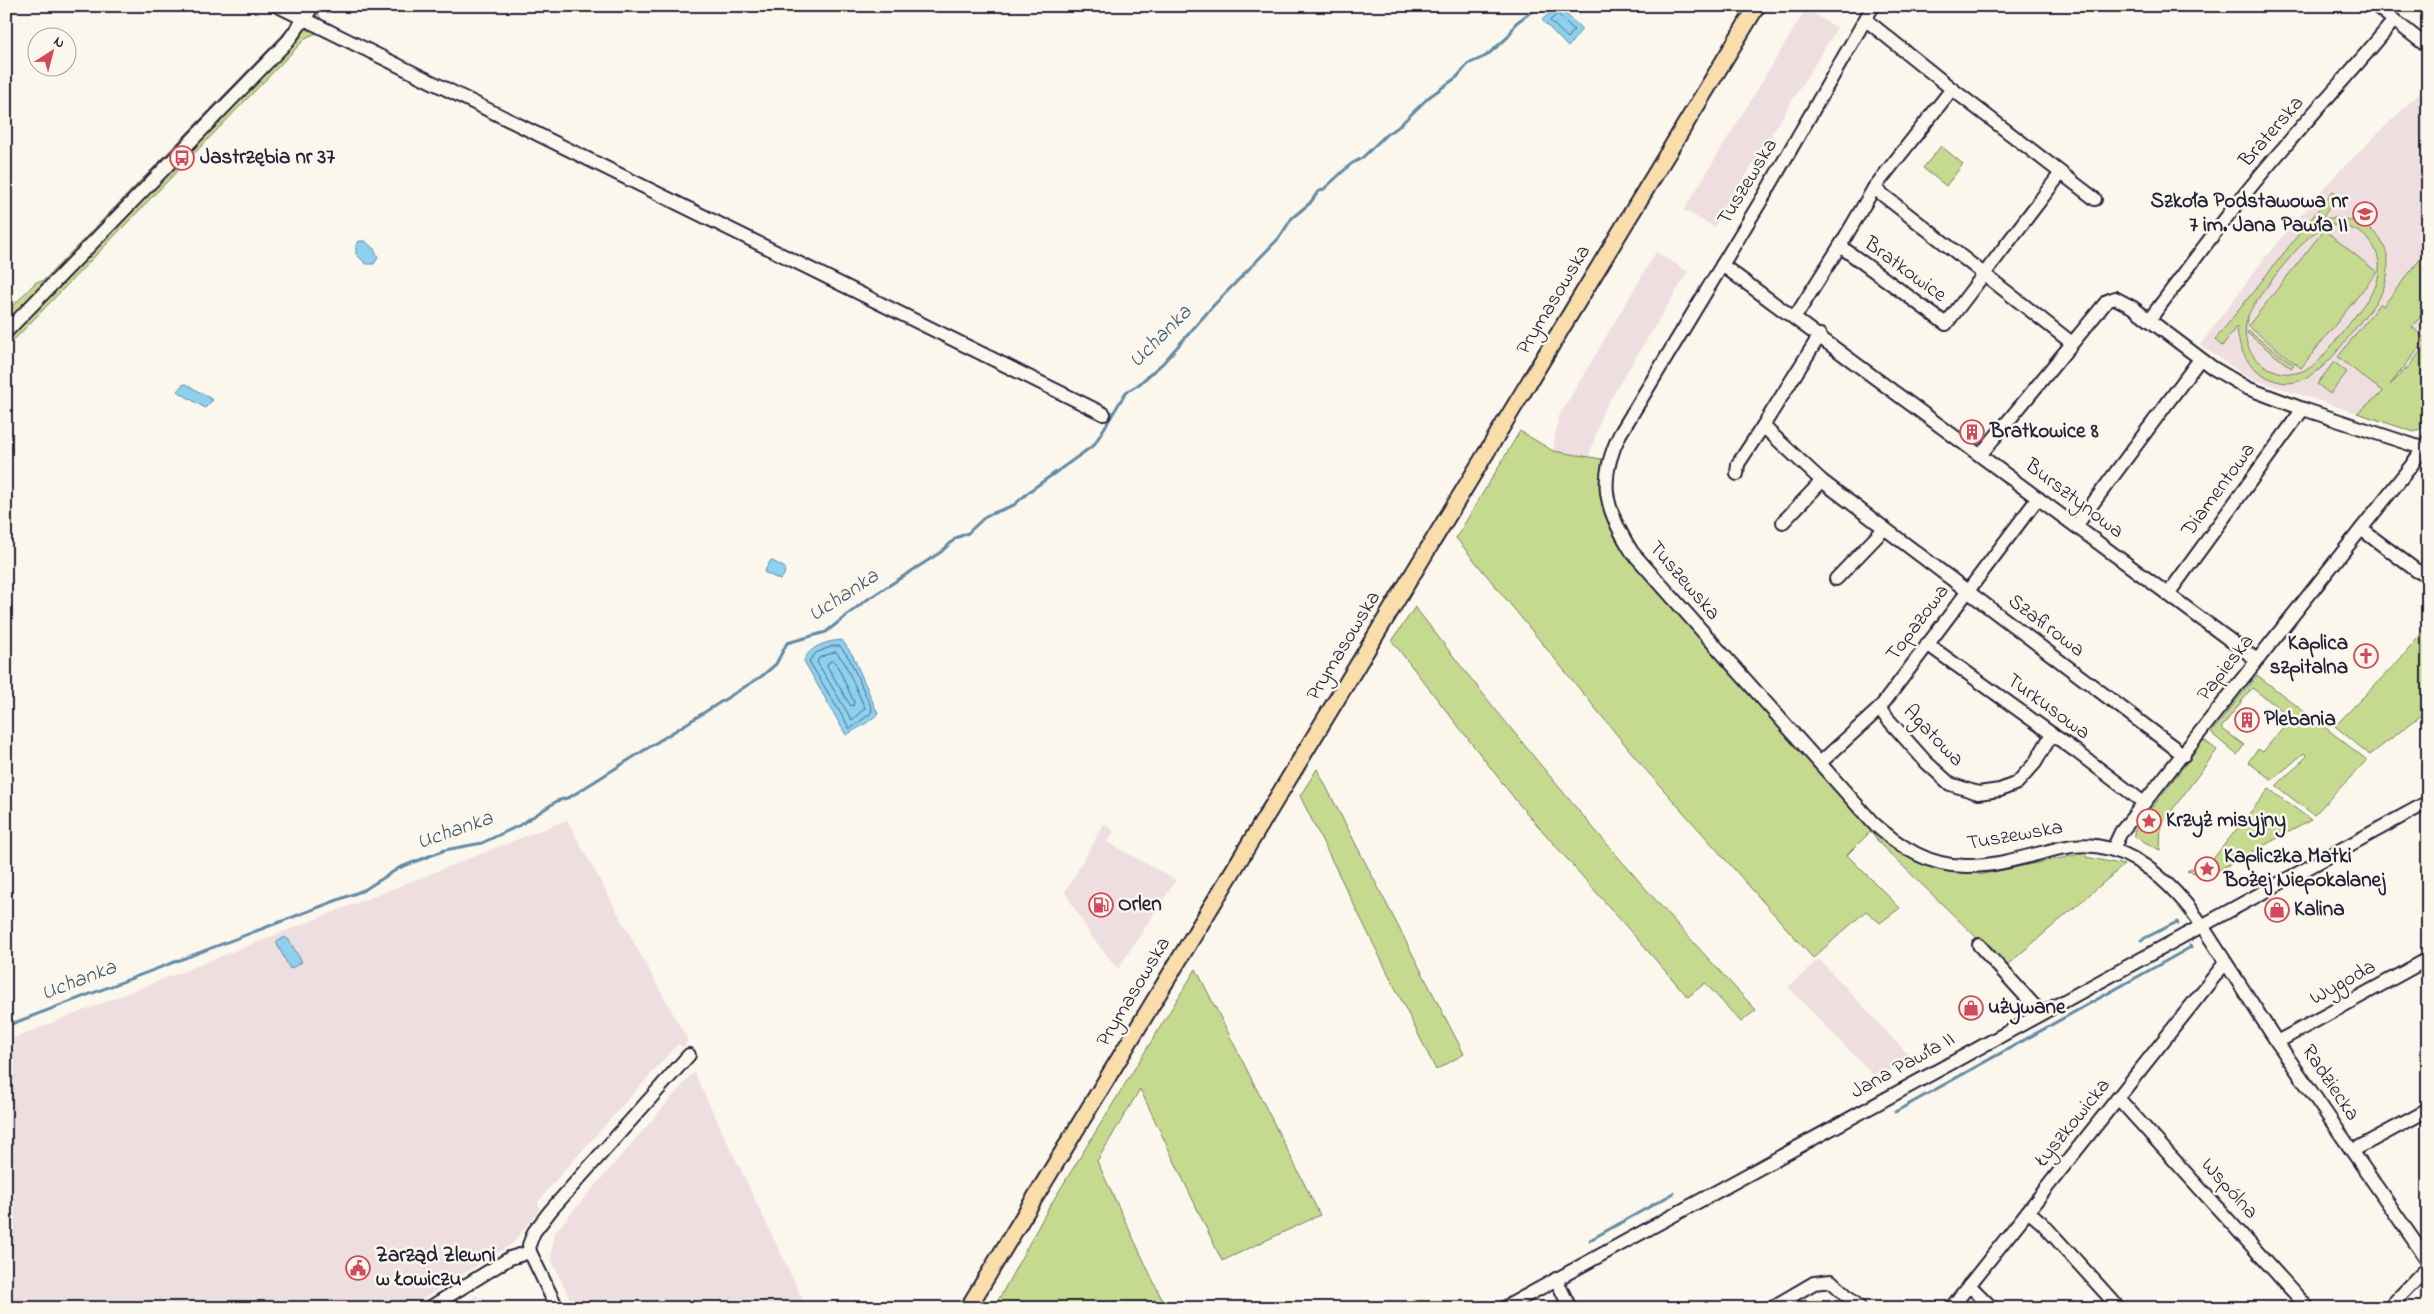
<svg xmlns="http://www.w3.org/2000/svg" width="2434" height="1314" viewBox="0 0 2434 1314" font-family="'Indie Flower',sans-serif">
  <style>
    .built { fill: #efdee0 }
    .green { fill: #c6da8f; stroke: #747e65; fill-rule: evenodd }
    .water { fill: #8dd1ee; stroke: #628ba6 }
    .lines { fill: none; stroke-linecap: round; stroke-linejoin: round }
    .shore { stroke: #4d6883; stroke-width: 1 }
    .stream { stroke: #628ba6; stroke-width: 3 }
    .minor-casing { stroke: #22223b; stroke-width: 16 }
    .major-casing { stroke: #22223b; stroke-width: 19 }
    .minor { stroke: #fbf7ec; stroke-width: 12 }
    .major { stroke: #f9ddab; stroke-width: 15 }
    .labels { text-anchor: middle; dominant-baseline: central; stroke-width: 5; stroke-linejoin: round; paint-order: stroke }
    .street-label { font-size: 21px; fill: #22223b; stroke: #fbf7ec }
    .poi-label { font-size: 21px; font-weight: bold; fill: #22223b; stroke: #fbf7ec; text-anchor: start }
    .water-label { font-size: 22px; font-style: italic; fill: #425771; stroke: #fbf7ec }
  </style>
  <rect width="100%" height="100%" fill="#fbf7ec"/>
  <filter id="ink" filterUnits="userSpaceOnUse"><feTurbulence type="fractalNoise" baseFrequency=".02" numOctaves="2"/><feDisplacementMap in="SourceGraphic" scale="10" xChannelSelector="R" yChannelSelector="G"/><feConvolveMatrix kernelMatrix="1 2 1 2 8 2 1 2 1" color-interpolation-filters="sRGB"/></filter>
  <g filter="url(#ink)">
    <g class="built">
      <path d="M1806,9l31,19 -123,199 -30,-17z"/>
      <path d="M2428,85v256l-31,39 -40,33 -108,-35 -49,-33 67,-90 70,-82z"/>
      <path d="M1656,252l32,20 -85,139 -14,46 -36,-6 5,-33z"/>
      <path d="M567,820l121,221 -5,6 -5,-3 -116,129 -24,29 2,7 -28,35 -104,64h-402v-267z"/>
      <path d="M1104,824l10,7 -7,11 69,38 -58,89 -27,-33 -26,-44z"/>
      <path d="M1819,959l93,100 -36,19 -88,-91z"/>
      <path d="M694,1072l113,236h-233l-23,-49 3,-26z"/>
      <path d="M477,1295l8,13h-29z"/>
    </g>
    <g class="green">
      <path d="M305,6h17l-4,8 4,6 140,70 141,83 -286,-140 -10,4 -301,311v-35l30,-31 7,-1 223,-229 25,-26z"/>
      <path d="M1941,146l22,18 -17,22 -23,-18z"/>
      <path d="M2333,191l6,4 -18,24c39,-6 76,17 65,62 -4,17 -18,30 -28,44 -23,28 -53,78 -96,49 -17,-11 -24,-27 -25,-48l-15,20 -7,-6zM2331,225c34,0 57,26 45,60 -3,10 -50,69 -59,78 -6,5 -13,8 -21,10 -12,2 -25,-2 -35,-10 -15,-11 -19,-30 -13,-47 3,-12 49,-69 60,-78 6,-6 14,-10 23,-13z"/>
      <path d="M2324,230l53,42 -76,96 -53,-42z"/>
      <path d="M2426,252l2,55 -16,20 14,12 -36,46 21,-21 17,-23v83l-14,8 -57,-19 26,-21 -45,-35 42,-54 3,3z"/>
      <path d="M2248,331l46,34 -3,3 -44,-35z"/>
      <path d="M2334,362l13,10 -17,22 -13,-10z"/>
      <path d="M1520,431l33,20 49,8c-4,34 4,63 21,92l249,280c31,25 63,42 104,40l3,4 102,-21 4,-4 1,7 38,8 -118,101 -126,-122 -9,-13 -24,24 53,53 -20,15 -14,-12 -53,47 -168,-189 -189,-231z"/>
      <path d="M1415,607c107,139 220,275 341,403l-15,12 -36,-39 -17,14 -170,-194 -126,-162z"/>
      <path d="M2428,626v84l-58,45 -35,-29 67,-69z"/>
      <path d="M2257,675l110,85 -53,55 -38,-29 31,-30 -3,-3 -32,27 -24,-18 10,-13 5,3 28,-35 -39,-29 -31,40 23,17 -7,10 -26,-22z"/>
      <path d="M2204,740l13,10 -56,75 -1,25 -25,-13 -1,-6z"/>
      <path d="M1317,769l147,285 -28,16 -136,-274z"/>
      <path d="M2269,789l42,31 -103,56 -21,-5 8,-4 13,-2z"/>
      <path d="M1196,969l124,246 -98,46 -82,-172 -43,72 69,147h-172l54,-99z"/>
    </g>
    <g class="water">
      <path d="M1557,6l25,23 -14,18 -26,-27z"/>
      <path d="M359,241h6l9,8 4,8 -4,7h-8l-10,-10v-9z"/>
      <path d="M186,384l27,16 -8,8 -28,-17 5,-6z"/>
      <path d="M771,560l14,8 -1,7 -4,5 -16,-8z"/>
      <path d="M842,640l11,16 25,58 -13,10 -19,11 -42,-74c5,-15 24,-20 38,-21z"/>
      <path d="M285,937l4,3 13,22 -12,7 -14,-27z"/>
    </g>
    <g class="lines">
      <g class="shore">
        <path d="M1558,14l16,16 -6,8 -18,-17z"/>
        <path d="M833,646h7l9,12 23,51 -1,4 -21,16 -41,-68 7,-8z"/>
        <path d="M836,652l8,10 21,46 -13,12 -35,-58 2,-4z"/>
        <path d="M833,661l4,4 17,37 -1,4 -3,-1 -23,-39 1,-3z"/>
      </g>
      <g class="stream">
        <path d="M2141,940l36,-18 1,2"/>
        <path d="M6,1026l358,-136 35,-22 46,-18 37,-7 38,-18 37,-24 13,-4 192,-121 14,-12 11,-21 39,-11 39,-31 76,-49 15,-14 12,-5 18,-17 28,-11 17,-15 63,-45 32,-53 12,-7 25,-22 50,-57 66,-68 13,-20 18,-15 8,-11 6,-3 27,-25 11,-6 26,-25 9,-5 32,-31 28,-20 11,-13 18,-8 22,-19 8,-14 23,-17"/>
        <path d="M1895,1112l296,-165 -1,-2"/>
        <path d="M1590,1240l84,-47"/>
        <path d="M2426,1308l2,-3"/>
      </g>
      <g class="minor-casing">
        <g id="minor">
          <path d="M278,6l826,408"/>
          <path d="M1873,6l-108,188 -145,240c-23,47 -15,75 12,118l241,271c27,24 57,44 95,43 31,0 62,-11 93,-18 57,-14 104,27 136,70l80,124 151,219"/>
          <path d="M2376,6l52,41"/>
          <path d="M1866,20l86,69 143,110"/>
          <path d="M1952,89l-78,99 -34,58 106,78 115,-151"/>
          <path d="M1874,188l198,155"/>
          <path d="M1722,265l535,395"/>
          <path d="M1795,317l45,-71"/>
          <path d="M2149,320c45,-59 88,-120 138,-176 35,-42 73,-81 107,-124"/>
          <path d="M6,332l282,-291 25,-35"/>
          <path d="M1820,335l-57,91 59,55 362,274"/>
          <path d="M1981,454l126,-153 8,-3 17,9 81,61 34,20 56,21 125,41"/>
          <path d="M1737,474l1,-10 25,-38"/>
          <path d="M1783,522l39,-41"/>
          <path d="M2076,526l124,-167"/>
          <path d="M2361,529l56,42 11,2"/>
          <path d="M1836,579l48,-50"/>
          <path d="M2168,594l135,-185"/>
          <path d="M1927,644l150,108 67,51"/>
          <path d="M1879,709l47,53 24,22 28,9 22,-3 17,-7 18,-20 17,-29"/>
          <path d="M1820,763l59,-54 159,-211"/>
          <path d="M2113,849l8,-17 290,-366 17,-25"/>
          <path d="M1979,945l62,68"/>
          <path d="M2277,1042l151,-83"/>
          <path d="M2118,1098l190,210"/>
          <path d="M2352,1151l76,-41"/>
          <path d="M2028,1211l14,12 77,85"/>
          <path d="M1556,1279l14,29"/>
          <path d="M1969,1285l23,23"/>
          <path d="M429,1308l81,-50 20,-6"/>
          <path d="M557,1308l-27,-56 -1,-7 5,-13 17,-22 138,-155"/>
          <path d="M1504,1308l924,-506"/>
          <path d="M1771,1308l43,-25 17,-2 29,27"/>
          <path d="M1951,1308l274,-345"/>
          <path d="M2389,1308l39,-41"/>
        </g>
      </g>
      <g class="major-casing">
        <path id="major" d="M968,1308l789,-1302"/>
      </g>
      <use href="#minor" class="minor"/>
      <use href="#major" class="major"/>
    </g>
  </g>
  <defs>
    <g id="bus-ring" transform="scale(1.25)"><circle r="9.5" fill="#fbf7ec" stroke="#d1495b" stroke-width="1.5"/><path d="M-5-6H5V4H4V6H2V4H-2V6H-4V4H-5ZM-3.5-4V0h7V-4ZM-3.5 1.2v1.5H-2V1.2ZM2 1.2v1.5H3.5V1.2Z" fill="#d1495b"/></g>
    <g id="school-ring" transform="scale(1.25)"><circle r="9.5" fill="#fbf7ec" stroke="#d1495b" stroke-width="1.5"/><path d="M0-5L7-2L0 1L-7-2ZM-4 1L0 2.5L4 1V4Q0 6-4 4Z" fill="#d1495b"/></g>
    <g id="building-ring" transform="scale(1.25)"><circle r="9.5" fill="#fbf7ec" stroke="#d1495b" stroke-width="1.5"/><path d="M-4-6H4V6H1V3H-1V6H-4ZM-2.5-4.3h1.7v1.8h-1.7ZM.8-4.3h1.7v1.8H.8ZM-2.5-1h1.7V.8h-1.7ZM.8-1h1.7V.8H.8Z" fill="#d1495b"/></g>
    <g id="church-ring" transform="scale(1.25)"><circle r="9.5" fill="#fbf7ec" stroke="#d1495b" stroke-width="1.5"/><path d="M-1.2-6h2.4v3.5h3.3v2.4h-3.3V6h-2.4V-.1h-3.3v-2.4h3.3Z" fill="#d1495b"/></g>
    <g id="sight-ring" transform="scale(1.25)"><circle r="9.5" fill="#fbf7ec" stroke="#d1495b" stroke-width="1.5"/><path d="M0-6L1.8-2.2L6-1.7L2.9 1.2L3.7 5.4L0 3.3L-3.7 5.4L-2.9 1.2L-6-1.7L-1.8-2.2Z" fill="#d1495b"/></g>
    <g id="fuel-ring" transform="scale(1.25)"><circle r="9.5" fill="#fbf7ec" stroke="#d1495b" stroke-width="1.5"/><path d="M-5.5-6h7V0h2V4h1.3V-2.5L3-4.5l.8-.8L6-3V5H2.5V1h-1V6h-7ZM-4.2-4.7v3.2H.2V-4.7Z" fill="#d1495b"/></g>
    <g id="shop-ring" transform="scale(1.25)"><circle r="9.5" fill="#fbf7ec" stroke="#d1495b" stroke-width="1.5"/><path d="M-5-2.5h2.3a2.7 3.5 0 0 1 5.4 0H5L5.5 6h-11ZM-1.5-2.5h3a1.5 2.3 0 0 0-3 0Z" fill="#d1495b"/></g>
    <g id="civic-ring" transform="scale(1.25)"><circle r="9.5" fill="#fbf7ec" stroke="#d1495b" stroke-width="1.5"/><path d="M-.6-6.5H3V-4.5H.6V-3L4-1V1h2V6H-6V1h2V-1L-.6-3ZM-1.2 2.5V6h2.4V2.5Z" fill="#d1495b"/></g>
  </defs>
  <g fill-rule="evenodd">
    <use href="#bus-ring" x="182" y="158"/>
    <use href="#school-ring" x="2365" y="214"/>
    <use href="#building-ring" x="1972" y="432"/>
    <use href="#church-ring" x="2366" y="656"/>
    <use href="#building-ring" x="2247" y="720"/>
    <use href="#sight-ring" x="2149" y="821"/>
    <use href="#sight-ring" x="2207" y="869"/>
    <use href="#fuel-ring" x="1101" y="905"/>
    <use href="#shop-ring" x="2277" y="910"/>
    <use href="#shop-ring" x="1971" y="1008"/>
    <use href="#civic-ring" x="358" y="1268"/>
  </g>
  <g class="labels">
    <g class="street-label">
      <text transform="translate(2272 132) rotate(-49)">Braterska</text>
      <text transform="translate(1748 182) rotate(-59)">Tuszewska</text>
      <text transform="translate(1905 270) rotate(36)">Bratkowice</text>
      <text transform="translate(1554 300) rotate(-59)">Prymasowska</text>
      <text transform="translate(2219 490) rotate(-54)">Diamentowa</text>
      <text transform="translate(2074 499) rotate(37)">Bursztynowa</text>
      <text transform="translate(1684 581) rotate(49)">Tuszewska</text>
      <text transform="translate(1918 623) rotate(-53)">Topazowa</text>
      <text transform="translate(2046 626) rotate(37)">Szafirowa</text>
      <text transform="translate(1344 646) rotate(-59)">Prymasowska</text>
      <text transform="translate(2226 668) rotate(-52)">Papieska</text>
      <text transform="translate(2048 707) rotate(36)">Turkusowa</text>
      <text transform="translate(1933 736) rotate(46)">Agatowa</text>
      <text transform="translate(2015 836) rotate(-10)">Tuszewska</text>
      <text transform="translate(2343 983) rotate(-29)">Wygoda</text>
      <text transform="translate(1134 992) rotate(-59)">Prymasowska</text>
      <text transform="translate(1903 1066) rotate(-29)">Jana Pawła II</text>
      <text transform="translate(2330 1083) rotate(56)">Radziecka</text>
      <text transform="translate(2073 1123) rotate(-51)">Łyszkowicka</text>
      <text transform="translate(2229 1189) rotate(48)">Wspólna</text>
    </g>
    <g class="poi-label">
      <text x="200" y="158">Jastrzębia nr 37</text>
      <text x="2348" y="202" text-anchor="end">Szkoła Podstawowa nr<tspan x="2348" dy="24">7 im. Jana Pawła II</tspan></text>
      <text x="1990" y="432">Bratkowice 8</text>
      <text x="2348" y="644" text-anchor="end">Kaplica<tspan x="2348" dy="24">szpitalna</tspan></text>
      <text x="2264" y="720">Plebania</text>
      <text x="2166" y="821">Krzyż misyjny</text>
      <text x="2224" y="857">Kapliczka Matki<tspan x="2224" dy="24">Bożej Niepokalanej</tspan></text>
      <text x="1118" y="905">Orlen</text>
      <text x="2294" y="910">Kalina</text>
      <text x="1988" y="1008">używane</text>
      <text x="376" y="1256">Zarząd Zlewni<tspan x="376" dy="24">w Łowiczu</tspan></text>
    </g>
    <g class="water-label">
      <text transform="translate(1161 337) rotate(-45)">Uchanka</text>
      <text transform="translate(844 596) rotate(-33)">Uchanka</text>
      <text transform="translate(455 831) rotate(-19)">Uchanka</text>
      <text transform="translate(79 981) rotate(-21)">Uchanka</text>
    </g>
  </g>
  <rect width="2434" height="1314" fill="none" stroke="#fbf7ec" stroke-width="25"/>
  <rect x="12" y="12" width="2409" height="1289" fill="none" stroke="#22223b" stroke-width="2" filter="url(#ink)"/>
  <g transform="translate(52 52) rotate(36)"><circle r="24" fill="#fbf7ec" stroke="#a4a2a5"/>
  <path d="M0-4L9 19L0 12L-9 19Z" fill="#d1495b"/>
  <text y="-8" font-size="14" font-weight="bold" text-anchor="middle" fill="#22223b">N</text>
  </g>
</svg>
